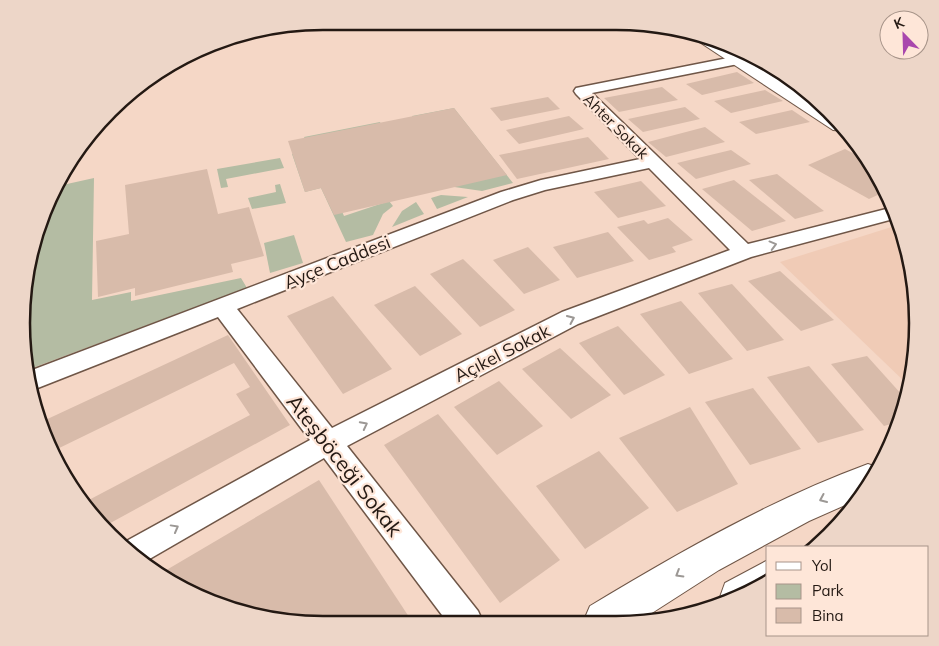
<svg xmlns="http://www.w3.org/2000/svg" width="939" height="646" viewBox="0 0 939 646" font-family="Mulish,sans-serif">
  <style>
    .built { fill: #f0cbb6 }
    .green { fill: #b4bca3 }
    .building { fill: #d8bbaa }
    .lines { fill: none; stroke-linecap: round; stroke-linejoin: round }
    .street-casing { stroke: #6f5647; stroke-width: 3 }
    .secondary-casing { stroke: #6f5647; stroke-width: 2 }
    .street { fill: #fff; fill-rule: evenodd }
    .secondary { fill: #fff; fill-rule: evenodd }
    .oneway { stroke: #9c9895 }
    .labels { text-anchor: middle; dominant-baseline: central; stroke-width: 4.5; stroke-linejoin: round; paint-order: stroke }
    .far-street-label { font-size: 15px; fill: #241913; stroke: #fee6d8 }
    .street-label { font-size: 18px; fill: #241913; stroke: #fee6d8 }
    .near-street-label { font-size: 21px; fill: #241913; stroke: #fee6d8 }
    .rim { fill: none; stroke: #241913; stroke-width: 2.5 }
  </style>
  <rect width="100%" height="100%" fill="#f5d7c6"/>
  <path class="built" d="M898,225l20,98 -12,60 -126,-121z"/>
  <g class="green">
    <path d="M454,108l59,75 -31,8 -159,-23 21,48 45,-15 4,5 -10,8 -10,21 -27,7 -25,-54 -16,4 -13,-38 19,-3 -7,-14 76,-15 4,9 32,-7 -4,-8z"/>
    <path d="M280,158l4,10 -58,11 2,8 -7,1 -4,-19z"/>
    <path d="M94,178l-2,122 39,-8v9l110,-23 6,10 -220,82 -3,-86 20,-77 14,-21z"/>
    <path d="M280,184l6,19 -34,6 -4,-11 28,-6 -1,-7z"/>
    <path d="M441,195l27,2 -31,12 -6,-11z"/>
    <path d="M416,202l8,12 -32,13 10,-16z"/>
    <path d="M294,235l9,28 -33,10 -6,-30z"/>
  </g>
  <g class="building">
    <path d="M737,72l17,11 -52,12 -16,-11z"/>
    <path d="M662,87l16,13 -59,12 -15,-14z"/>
    <path d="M765,90l18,11 -52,12 -17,-12z"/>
    <path d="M548,97l12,12 -59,12 -11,-13z"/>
    <path d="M685,107l15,12 -57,13 -15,-13z"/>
    <path d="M454,108l53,67 -173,40 -13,-27 -16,4 -17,-51z"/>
    <path d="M792,110l18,12 -54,12 -17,-12z"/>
    <path d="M569,116l15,13 -65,15 -13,-14z"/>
    <path d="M705,127l20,15 -59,15 -18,-15z"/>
    <path d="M588,137l21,22 -92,20 -18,-24z"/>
    <path d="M845,149l17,9 22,34 -15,7 -61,-34z"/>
    <path d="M731,150l20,14 -55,15 -19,-16z"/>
    <path d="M207,169l11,45 31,-7 15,49 -33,8 2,8 -98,24v-8l-37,9 -2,-56 33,-7 -4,-49z"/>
    <path d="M777,174l47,37 -29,8 -46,-39z"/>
    <path d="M734,180l52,41 -34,10 -50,-42z"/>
    <path d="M641,181l25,25 -48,12 -24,-26z"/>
    <path d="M668,218l25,22 -21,7 4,5 -27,8 -32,-33 27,-7 4,4z"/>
    <path d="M608,232l26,29 -57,17 -24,-31z"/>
    <path d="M528,247l32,33 -36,14 -31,-34z"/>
    <path d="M463,259l52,51 -35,17 -50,-53z"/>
    <path d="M780,271l54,49 -33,11 -53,-50z"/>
    <path d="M732,284l52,56 -37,11 -49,-58z"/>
    <path d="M415,286l47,48 -42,22 -46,-51z"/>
    <path d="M333,296l59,73 -49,25 -56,-78z"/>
    <path d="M681,301l52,58 -44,15 -49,-60z"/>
    <path d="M618,326l47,49 -41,20 -45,-52z"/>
    <path d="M228,335l62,90 -187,102 -18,-25 165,-87 -14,-21 14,-7 -16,-24 -183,89 -10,-30z"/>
    <path d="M560,348l51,47 -40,24 -49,-50z"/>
    <path d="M867,356l36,40 -5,26 -14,4 -53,-62z"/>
    <path d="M809,366l55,64 -46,13 -51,-66z"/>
    <path d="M499,381l44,45 -46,29 -43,-48z"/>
    <path d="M753,388l48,61 -51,16 -45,-63z"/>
    <path d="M690,407l48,77 -61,28 -58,-74z"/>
    <path d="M438,414l122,146 -60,43 -116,-158z"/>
    <path d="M599,451l50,57 -64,41 -49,-63z"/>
    <path d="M319,480l94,143 -90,2 -116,-23 -44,-30z"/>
  </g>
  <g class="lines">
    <g class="street-casing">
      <path id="street" d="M738,56l5,1 2,3 -2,3 -151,30 156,151 146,-37 3,11 -146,39 -173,67 -231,122 131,165 5,11 -35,1 -124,-165 -178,103 -25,-17 189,-104 -92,-123 -188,74 -3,-19 474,-180 40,-12 99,-21 -64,-65 -2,-3 2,-3zM649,168l81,82 -168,62 -230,116 -95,-119 276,-109 32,-10z"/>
    </g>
    <g class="secondary-casing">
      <g id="secondary">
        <path d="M695,34l29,10 107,68 13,19 -11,-1 -138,-91 -2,-3z"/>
        <path d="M868,464l8,3 -24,35 -43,19 -90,49 -78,50h-57l6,-14c90,-54 180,-106 278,-142z"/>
        <path d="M768,560v21l-18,13 -28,9 -2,-6 5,-14z"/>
      </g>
    </g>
    <use href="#street" class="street"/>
    <use href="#secondary" class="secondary"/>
  </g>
  <defs><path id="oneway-chevron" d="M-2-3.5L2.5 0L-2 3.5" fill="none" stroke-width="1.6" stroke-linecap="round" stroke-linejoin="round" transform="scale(1.25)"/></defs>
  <g class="oneway">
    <use href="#oneway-chevron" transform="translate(773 245) rotate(-15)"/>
    <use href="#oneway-chevron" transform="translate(571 319) rotate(-24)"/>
    <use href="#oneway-chevron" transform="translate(364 425) rotate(-27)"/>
    <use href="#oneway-chevron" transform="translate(823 499) rotate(156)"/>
    <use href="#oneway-chevron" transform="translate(175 528) rotate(-29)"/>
    <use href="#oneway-chevron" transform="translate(679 574) rotate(149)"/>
  </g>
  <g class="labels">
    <g class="far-street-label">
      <text transform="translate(616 126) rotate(45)">Ahter Sokak</text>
    </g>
    <g class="street-label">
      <text transform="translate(337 262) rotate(-22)">Ayçe Caddesi</text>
      <text transform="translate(502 353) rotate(-27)">Açıkel Sokak</text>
    </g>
    <g class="near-street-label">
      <text transform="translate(345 465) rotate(52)">Ateşböceği Sokak</text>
    </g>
  </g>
  <path d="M0 0H939V646H0ZM323 30H616A293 293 0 0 1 909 323V323A293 293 0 0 1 616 616H323A293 293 0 0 1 30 323V323A293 293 0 0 1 323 30Z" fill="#edd6c8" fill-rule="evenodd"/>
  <path class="rim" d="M323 30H616A293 293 0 0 1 909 323V323A293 293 0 0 1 616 616H323A293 293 0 0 1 30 323V323A293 293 0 0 1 323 30Z"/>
  <rect x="766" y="546" width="162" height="90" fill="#fee6d8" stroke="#a79489"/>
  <rect x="776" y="562" width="25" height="8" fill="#ffffff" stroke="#a79489"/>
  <text x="812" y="571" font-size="15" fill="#241913">Yol</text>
  <rect x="776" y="584" width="25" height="15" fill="#b4bca3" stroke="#a79489"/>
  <text x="812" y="596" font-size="15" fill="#241913">Park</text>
  <rect x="776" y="608" width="25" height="15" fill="#d8bbaa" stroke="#a79489"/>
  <text x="812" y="621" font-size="15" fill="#241913">Bina</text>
  <g transform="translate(904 35) rotate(337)"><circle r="24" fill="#fee6d8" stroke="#a79489"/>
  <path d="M0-4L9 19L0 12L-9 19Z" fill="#a947ad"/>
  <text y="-8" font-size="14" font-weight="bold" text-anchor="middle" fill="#241913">K</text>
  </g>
</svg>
